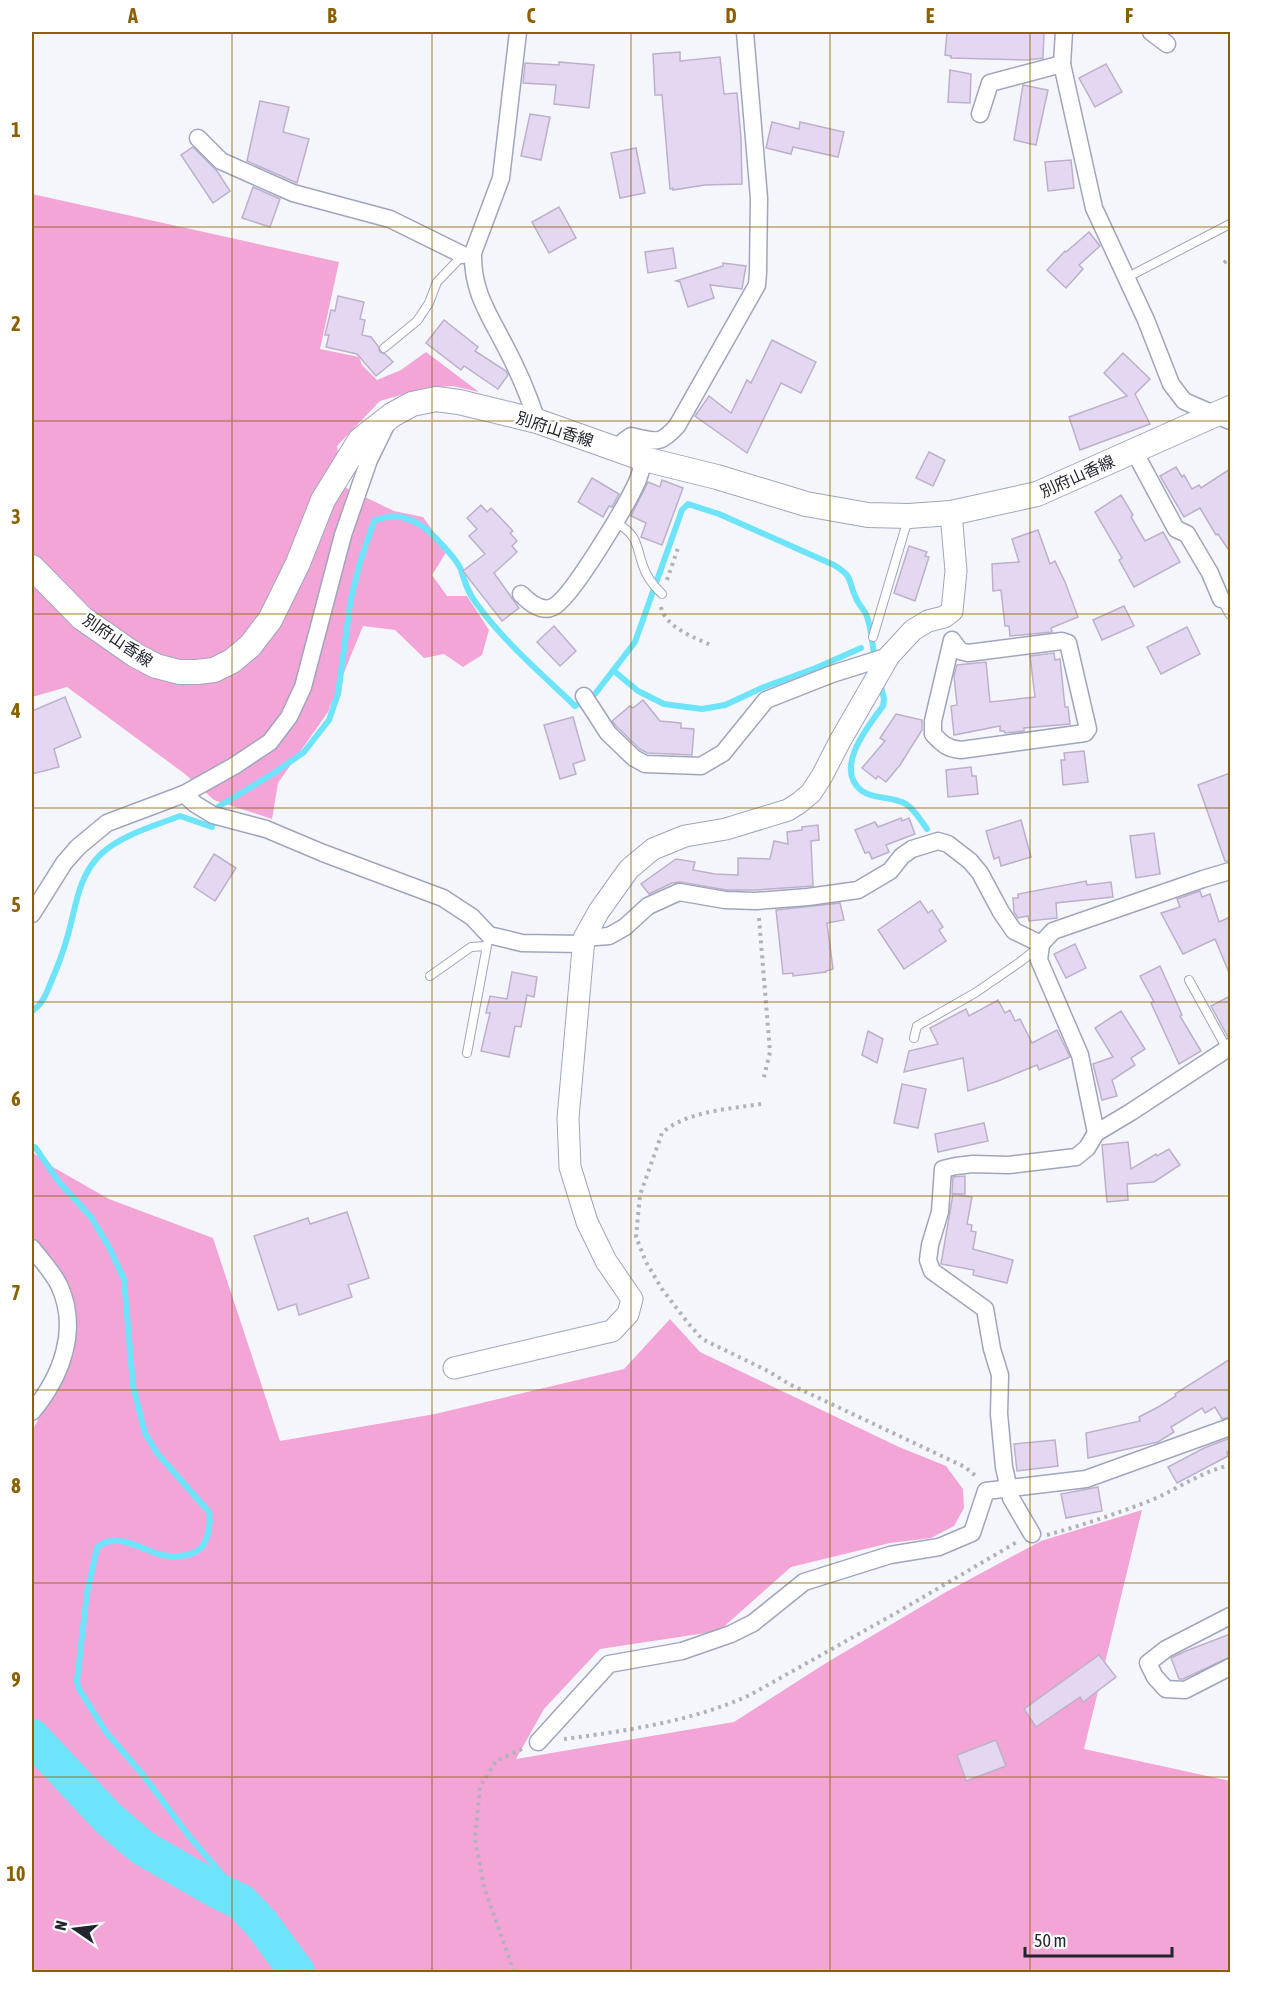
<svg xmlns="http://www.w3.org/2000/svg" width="1262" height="2004" viewBox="0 0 1262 2004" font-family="'Asap Condensed','Noto Sans JP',sans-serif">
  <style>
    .forest { fill: #f3a5d8 }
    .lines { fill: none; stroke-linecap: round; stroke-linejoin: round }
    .stream { stroke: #6de4fa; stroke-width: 6 }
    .river { stroke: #6de4fa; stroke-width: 36 }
    .building { fill: #e4d7f2; stroke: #bdb0ca; stroke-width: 1.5 }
    .service-casing { stroke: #9fa5bf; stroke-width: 10 }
    .minor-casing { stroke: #9fa5bf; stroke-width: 19 }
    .tertiary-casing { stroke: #9fa5bf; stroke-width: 23 }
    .secondary-casing { stroke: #9fa5bf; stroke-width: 26 }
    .path { stroke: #b1b2ba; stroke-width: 4; stroke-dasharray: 3 4.5; stroke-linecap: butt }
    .service { stroke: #fff; stroke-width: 8 }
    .minor { stroke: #fff; stroke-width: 16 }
    .tertiary { stroke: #fff; stroke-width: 21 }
    .secondary { stroke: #fff; stroke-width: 24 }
    .grid { fill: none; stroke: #8b6001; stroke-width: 1.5; stroke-opacity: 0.55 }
    .labels { text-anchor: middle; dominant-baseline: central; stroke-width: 4.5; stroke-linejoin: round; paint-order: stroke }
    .street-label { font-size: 16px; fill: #22242e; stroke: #fff }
    .neatline { fill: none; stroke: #8b6001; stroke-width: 2 }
    .grid-label { font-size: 20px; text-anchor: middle; font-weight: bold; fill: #8b6001 }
  </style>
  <rect width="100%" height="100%" fill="#f5f6fc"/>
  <g class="forest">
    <path d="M32,194l307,68 -19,87 39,8 3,8 15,15 24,-10 25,-18 53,40 -26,-6 -28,2 -45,13 -43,45 7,41 50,24 29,6 24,34 -15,24 15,21h20l22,34 -7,25 -19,12 -19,-13 -20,4 -29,-28 -32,-4 -35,86 -50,71 -6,36 -58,-19 -29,-26 -118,-87 -35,10z"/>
    <path d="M32,1152l19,14 58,33 104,39 67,203 155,-27 189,-45 46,-50 30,33 199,95 47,19 17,23 1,19 -10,18 -23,12 -41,5 -99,24 -72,64 -119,18 -56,60 -28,50 218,-37 92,-59 120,-71 95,-51 101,-31 -58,239 146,32v191h-1198v-541l42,-77 -2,-60 -40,-59z"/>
  </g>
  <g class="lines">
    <g class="stream">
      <path d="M614,671l24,20 26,13 38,5 23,-4 39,-18 52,-19 45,-20"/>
      <path d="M880,682l4,17 -1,7c-15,20 -50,63 -21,85 13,9 31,5 44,13 9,6 15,17 21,25"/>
      <path d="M32,1011c11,-7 14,-17 19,-29 6,-14 12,-29 16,-44 9,-29 10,-61 34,-84 20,-19 53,-28 79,-38l32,11 6,-20 56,-34 30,-21 25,-32 9,-26 13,-96 9,-36 14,-41c18,-7 31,-6 48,5 9,6 36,34 39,44 4,12 7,23 15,33 28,39 65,70 99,103l20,-12 40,-52 47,-132 6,-6 31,10 115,51c21,13 13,15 22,33 2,6 7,10 10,16 6,14 6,31 9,46"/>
      <path d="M32,1146l3,1 24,35 32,35 18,30 15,32 9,107 12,47 12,20 52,59c2,12 0,21 -5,32 -8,14 -32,14 -46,10 -18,-6 -45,-23 -61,-6l-10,45 -10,88 2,8 27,43 37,43 46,61 42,49 10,17"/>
    </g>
    <path class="river" d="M32,1737l77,82 34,29 73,42 25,12 20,21 36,49"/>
  </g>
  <g class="building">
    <path d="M947,32h97l-1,26 -15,2 -77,-2v-2l-6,-1z"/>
    <path d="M680,52v9l40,-4 4,37 13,-1 4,45 1,46 -37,1 -32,5v-2l-3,1 -8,-94h-7l-2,-41z"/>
    <path d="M559,62l35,3 -5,43 -35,-4 2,-19 -33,-2 2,-20 34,2z"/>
    <path d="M1106,64l16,28 -27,15 -16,-29z"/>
    <path d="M950,70l21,4 -1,29 -22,-1z"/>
    <path d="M1023,85l25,5 -12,55 -22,-5z"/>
    <path d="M260,101l29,6 -6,25 26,7 -12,44 -50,-22z"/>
    <path d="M530,114l20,3 -9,43 -20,-4z"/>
    <path d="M772,122l27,7 1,-7 44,10 -6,25 -45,-10 -2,7 -25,-6z"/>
    <path d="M193,147l24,24 13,20 -17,12 -32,-48z"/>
    <path d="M636,148l9,45 -25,5 -9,-45z"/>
    <path d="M1071,160l3,28 -26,3 -3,-29z"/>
    <path d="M253,187l27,12 -10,28 -28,-9z"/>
    <path d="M559,207l17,31 -27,15 -17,-31z"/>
    <path d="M1089,232l11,14 -21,19 4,4 -17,19 -19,-18 18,-19 1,1z"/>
    <path d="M673,248l3,20 -28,5 -3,-21z"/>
    <path d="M723,263l23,3 -4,23 -32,-4 4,13 -26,9 -8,-25 -4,-1 47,-15z"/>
    <path d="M338,296l26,6 -4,17 5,1 -3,15 9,2 7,9 2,6 5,2 8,8 -17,14 -19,-22 -31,-7 3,-12h-4l6,-25 4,1z"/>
    <path d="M444,320l34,27 -3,4 31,20 2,4 -10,14 -34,-23 -3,4 -35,-27z"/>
    <path d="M772,340l44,22 -15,31 -20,-10 -34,70 -52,-37 14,-20 22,17 16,-33 4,3z"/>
    <path d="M1123,353l27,26 -15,15 15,30 -70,26 -11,-33 58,-21 -23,-23z"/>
    <path d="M929,452l16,8 -12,26 -17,-8z"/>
    <path d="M1176,467l6,10 2,-2 8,14 7,-4 2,3 29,-19v83l-12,-18 -2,1 -16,-27 -16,9 -24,-41z"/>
    <path d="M592,478l27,16 -7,13 -3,-1 -6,11 -25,-15z"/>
    <path d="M662,480l21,8 -21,57 -21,-8 5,-14 -15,-7 17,-34 12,5z"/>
    <path d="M1121,495l12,20 -2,2 14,24 18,-9 17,30 -46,25 -15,-27 3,-2 -27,-46z"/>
    <path d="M481,505l6,7 4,-4 22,23 -3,2 7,8 -5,5 5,6 -23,21 25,35 -17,13 -39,-50 22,-17 -16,-18 8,-7 -10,-11z"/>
    <path d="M1038,530l12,34 5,-3 10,21 13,35 -27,11 1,4 -42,4 -1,-10h-4l-4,-36 -8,1 -1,-27 27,-2 -7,-23z"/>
    <path d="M909,546l18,6 -2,4 4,1 -14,44 -21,-8z"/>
    <path d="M1124,606l10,20 -32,14 -9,-20z"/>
    <path d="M554,626l22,25 -16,15 -23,-24z"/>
    <path d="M1187,627l13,27 -39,20 -14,-27z"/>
    <path d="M1054,653l1,7 5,-1 5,48h3l2,17 -46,4v3l-19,2 -1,-2h-4v-5l-46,9 -3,-29 6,-1 -3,-29 3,-11 29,-3 4,40 45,-5 -5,-41z"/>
    <path d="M65,697l16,40 -27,12 5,18 -27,7v-63z"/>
    <path d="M643,700l17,21 21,2v5l13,1 -2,26 -45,-2 -7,-4 -24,-23 -4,-5 18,-15 3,2z"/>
    <path d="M896,714l26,6v10l-22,35 -14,17 -8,-6 -2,3 -14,-11 23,-27 -5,-3z"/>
    <path d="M573,717l12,43 -12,4 3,10 -16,5 -16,-54z"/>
    <path d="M1084,751l4,31 -25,3 -2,-25h4l-1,-7z"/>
    <path d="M971,767l1,9h4l2,18 -30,3 -2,-27z"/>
    <path d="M1230,773v88h-5l-27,-76z"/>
    <path d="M901,818l1,3 7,-3 6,16 -29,11 3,7 -17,7 -3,-7 -4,1 -10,-23 20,-8 3,5z"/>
    <path d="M1021,820l10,37 -30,9 -2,-9 -5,2 -8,-28z"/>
    <path d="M818,825l1,15 -8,1 2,45 -57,4h-30l-46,-8 -8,1 -23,11 -8,-10 35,-25 19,3 -2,8 22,4 23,1v-17l32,1 4,-18 14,3 -1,-12 15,-2v-3z"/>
    <path d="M1154,833l6,41 -24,4 -6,-42z"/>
    <path d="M214,854l22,14 -21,33 -21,-14z"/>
    <path d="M1086,881l1,4 24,-3 2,15 -57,6 1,15 -28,3 -1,-5 -10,2 -4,-6 -1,-14h5v-4z"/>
    <path d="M1200,891l2,6 8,-3 9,28 11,-5v58l-15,-36 -32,15 -22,-41 19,-6 -3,-8z"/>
    <path d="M920,901l8,12 4,-3 11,17 -4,3 7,11 -42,28 -26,-39z"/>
    <path d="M840,903l4,17 -17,3 6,46 -7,2v1l-33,4v-3l-10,1 -7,-64z"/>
    <path d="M1075,944l11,24 -20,10 -12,-24z"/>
    <path d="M1160,966l22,49 -2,1 21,35 -22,13 -28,-61 3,-1 -14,-26z"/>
    <path d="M512,972l25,5 -3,20 -7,-2 -6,32 -6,-1 -6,31 -28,-6 9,-38h-4l4,-17 17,3z"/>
    <path d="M1230,996v41h-2l-17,-31z"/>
    <path d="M998,1000l7,13 5,-3 5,11 5,-2 12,24 25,-13 13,27 -31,13 -2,-5 -39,16 -30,10 -5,-33 -59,14 5,-21 29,-7 -8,-16 36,-19 3,7z"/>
    <path d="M1121,1011l24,38 -14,9 4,7 -23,15 5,16 -15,4 -9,-36 20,-7 -18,-29z"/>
    <path d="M868,1031l15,8 -6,24 -15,-8z"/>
    <path d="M902,1084l24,5 -8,39 -24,-5z"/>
    <path d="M984,1123l4,18 -50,11 -3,-18z"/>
    <path d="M1128,1142l3,27 25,-15 1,2 12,-7 11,16 -26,17 -27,2 1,16 -21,2 -5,-57z"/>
    <path d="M965,1176v18h-13l1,-17z"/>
    <path d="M953,1194l19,3 -5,27 5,1 -1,6 5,1 -3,17 40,11 -6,23 -34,-8 1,-5 -33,-6z"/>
    <path d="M347,1212l22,66 -21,7 4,12 -53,18 -3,-11 -18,6 -24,-74 54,-18 2,6z"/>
    <path d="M1230,1359v58l-8,2 -7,-12 -10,6 -3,-5 -31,19 3,5 -16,10 -70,16 -2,-25 54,-12 -1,-4 21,-11 16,-10 -1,-2z"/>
    <path d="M1230,1438v12l-3,2 1,4 -51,27 -9,-16 36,-19z"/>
    <path d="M1055,1440l3,26 -41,5 -3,-27z"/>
    <path d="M1098,1487l4,24 -36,7 -5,-24z"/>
    <path d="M1230,1634v23l-47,22h-4l-8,-21 15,-7z"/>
    <path d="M1099,1655l17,22 -33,25 -3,-5 -44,30 -12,-18z"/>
    <path d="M996,1740l10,26 -40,15 -9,-26z"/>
  </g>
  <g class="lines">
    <g class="service-casing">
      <g id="service">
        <path d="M1126,278l104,-54"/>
        <path d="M384,348l33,-27 12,-18 8,-21 26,-27"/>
        <path d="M616,522c23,15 19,21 27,44 3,10 11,20 19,28"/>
        <path d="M1221,599l9,16"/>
        <path d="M873,637l35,-118"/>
        <path d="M430,976l41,-29 15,-1"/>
        <path d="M1189,980l38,69"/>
        <path d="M914,1038l3,-12 58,-33 45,-31 19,-15"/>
        <path d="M467,1053l22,-118"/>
      </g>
    </g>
    <g class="minor-casing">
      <g id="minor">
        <path d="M518,32l-17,146 -28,75c-1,35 13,57 29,87 14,26 26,53 35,81"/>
        <path d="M1064,32l-2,32 32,144 52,112 25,64 13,17 46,20"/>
        <path d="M1151,32l16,12"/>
        <path d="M980,114l10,-31 72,-19"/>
        <path d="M198,138l23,23 72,32 97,26 73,36"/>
        <path d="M1134,451l42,78 11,5 23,39 11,26"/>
        <path d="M621,452l3,-11 7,-5c25,5 28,10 46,-10l80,-141 1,-13 1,-74 -14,-166"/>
        <path d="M521,594c8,8 20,19 32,13 19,-9 74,-103 84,-125 3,-7 5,-15 7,-23"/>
        <path d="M952,640l8,11 8,2 94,-12 6,2 20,86 -3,4 -124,17c-13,-1 -19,-6 -28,-16v-13z"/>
        <path d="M584,696l24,37 26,25 11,6 56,2 22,-13 43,-53 66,-26 57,-18"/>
        <path d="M184,794l11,10 18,11 53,14 57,24 120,45 29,19 17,18 33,8 60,1"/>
        <path d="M32,914l32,-51 14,-16 29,-24 77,-29 50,-28 36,-24 19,-25 14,-30 40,-152 26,-75 18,-37"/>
        <path d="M584,938l25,-2 16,-9 23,-21 31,-14 46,8 31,1 52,-4 50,-7 32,-19 12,-15 10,-7 26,-8 10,3 22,17 10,12 21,39 13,19 27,13"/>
        <path d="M1096,1133l-16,-78 -41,-95 2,-16 12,-13 150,-52 27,-8"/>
        <path d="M32,1248c9,12 20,23 27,37 21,45 2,92 -27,127"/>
        <path d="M1032,1534l-21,-36 -7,-31 -5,-53 1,-39 -8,-26 -7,-40 -53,-38 -4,-11 2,-15 10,-33 3,-43 13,-3 17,-2 36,1 67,-8 11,-9 9,-15 35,-21 99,-65"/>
        <path d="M1230,1616l-64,33 -18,14 7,14 11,12 19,1 45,-23"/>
        <path d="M538,1742l71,-78 73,-13 49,-17 22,-11 51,-41 86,-27 49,-8 33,-14 14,-42 100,-12 144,-52"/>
      </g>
    </g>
    <g class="tertiary-casing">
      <path id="tertiary" d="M454,1368l158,-37 16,-17 4,-15 -26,-38 -19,-39 -17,-55 -2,-49 16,-180 15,-27 30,-42 24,-20 32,-13 41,-7 62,-19 11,-7 12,-10 11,-17 18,-35 49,-85 24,-26 15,-9 16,-4 8,-6 4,-40 -5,-58"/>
    </g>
    <g class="secondary-casing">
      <path id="secondary" d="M32,567l50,51 53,37 21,11 23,6h18l17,-2 18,-9 18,-15 20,-26 28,-57 25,-63 37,-60 32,-25 20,-11 24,-5 23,3 78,19 107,38 73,18 89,27 62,11 41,1 42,-3 86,-19 193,-86"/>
    </g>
    <g class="path">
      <path d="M1224,263l6,-6"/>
      <path d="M667,580l12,-35"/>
      <path d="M661,607c4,20 34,31 50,38"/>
      <path d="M759,918l11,134 -7,29"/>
      <path d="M761,1104c-31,5 -75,7 -99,29l-22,62 -4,42 10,25 16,27 26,34 14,16 66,32 21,13 176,83 13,11"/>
      <path d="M1047,1535c36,-10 72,-22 107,-36 27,-12 47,-27 76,-34"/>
      <path d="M564,1739c62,-8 129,-18 186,-44l146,-82 121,-71"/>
      <path d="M514,1972l-30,-85 -9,-48 5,-52 16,-26 26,-12"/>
    </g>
    <use href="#service" class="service"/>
    <use href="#minor" class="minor"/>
    <use href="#tertiary" class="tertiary"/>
    <use href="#secondary" class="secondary"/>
  </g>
  <path class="grid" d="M232,32v1940M432,32v1940M631,32v1940M830,32v1940M1030,32v1940M32,227h1198M32,421h1198M32,614h1198M32,808h1198M32,1002h1198M32,1196h1198M32,1390h1198M32,1583h1198M32,1777h1198"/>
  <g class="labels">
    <g class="street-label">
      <text transform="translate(555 429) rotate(18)">別府山香線</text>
      <text transform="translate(1077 476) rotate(-24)">別府山香線</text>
      <text transform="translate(118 640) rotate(34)">別府山香線</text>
    </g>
  </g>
  <rect width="1262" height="2004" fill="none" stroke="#ffffff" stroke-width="66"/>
  <g transform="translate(75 1929) rotate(284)" stroke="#ffffff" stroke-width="4.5" paint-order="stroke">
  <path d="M0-4.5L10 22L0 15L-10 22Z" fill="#22242e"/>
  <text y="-9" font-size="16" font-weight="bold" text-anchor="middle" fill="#22242e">N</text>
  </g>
  <path d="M1025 1947v9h147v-9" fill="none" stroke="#22242e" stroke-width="3"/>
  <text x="1034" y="1947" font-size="18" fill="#22242e" stroke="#ffffff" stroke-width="4.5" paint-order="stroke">50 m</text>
  <rect x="33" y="33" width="1196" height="1938" class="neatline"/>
  <g class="grid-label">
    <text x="133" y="23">A</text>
    <text x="332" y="23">B</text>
    <text x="531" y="23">C</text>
    <text x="731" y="23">D</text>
    <text x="930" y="23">E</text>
    <text x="1129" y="23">F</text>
    <text x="16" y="137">1</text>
    <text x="16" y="331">2</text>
    <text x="16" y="524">3</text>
    <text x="16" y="718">4</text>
    <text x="16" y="912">5</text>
    <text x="16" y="1106">6</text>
    <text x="16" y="1300">7</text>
    <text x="16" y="1493">8</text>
    <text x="16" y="1687">9</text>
    <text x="16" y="1881">10</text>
  </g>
</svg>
